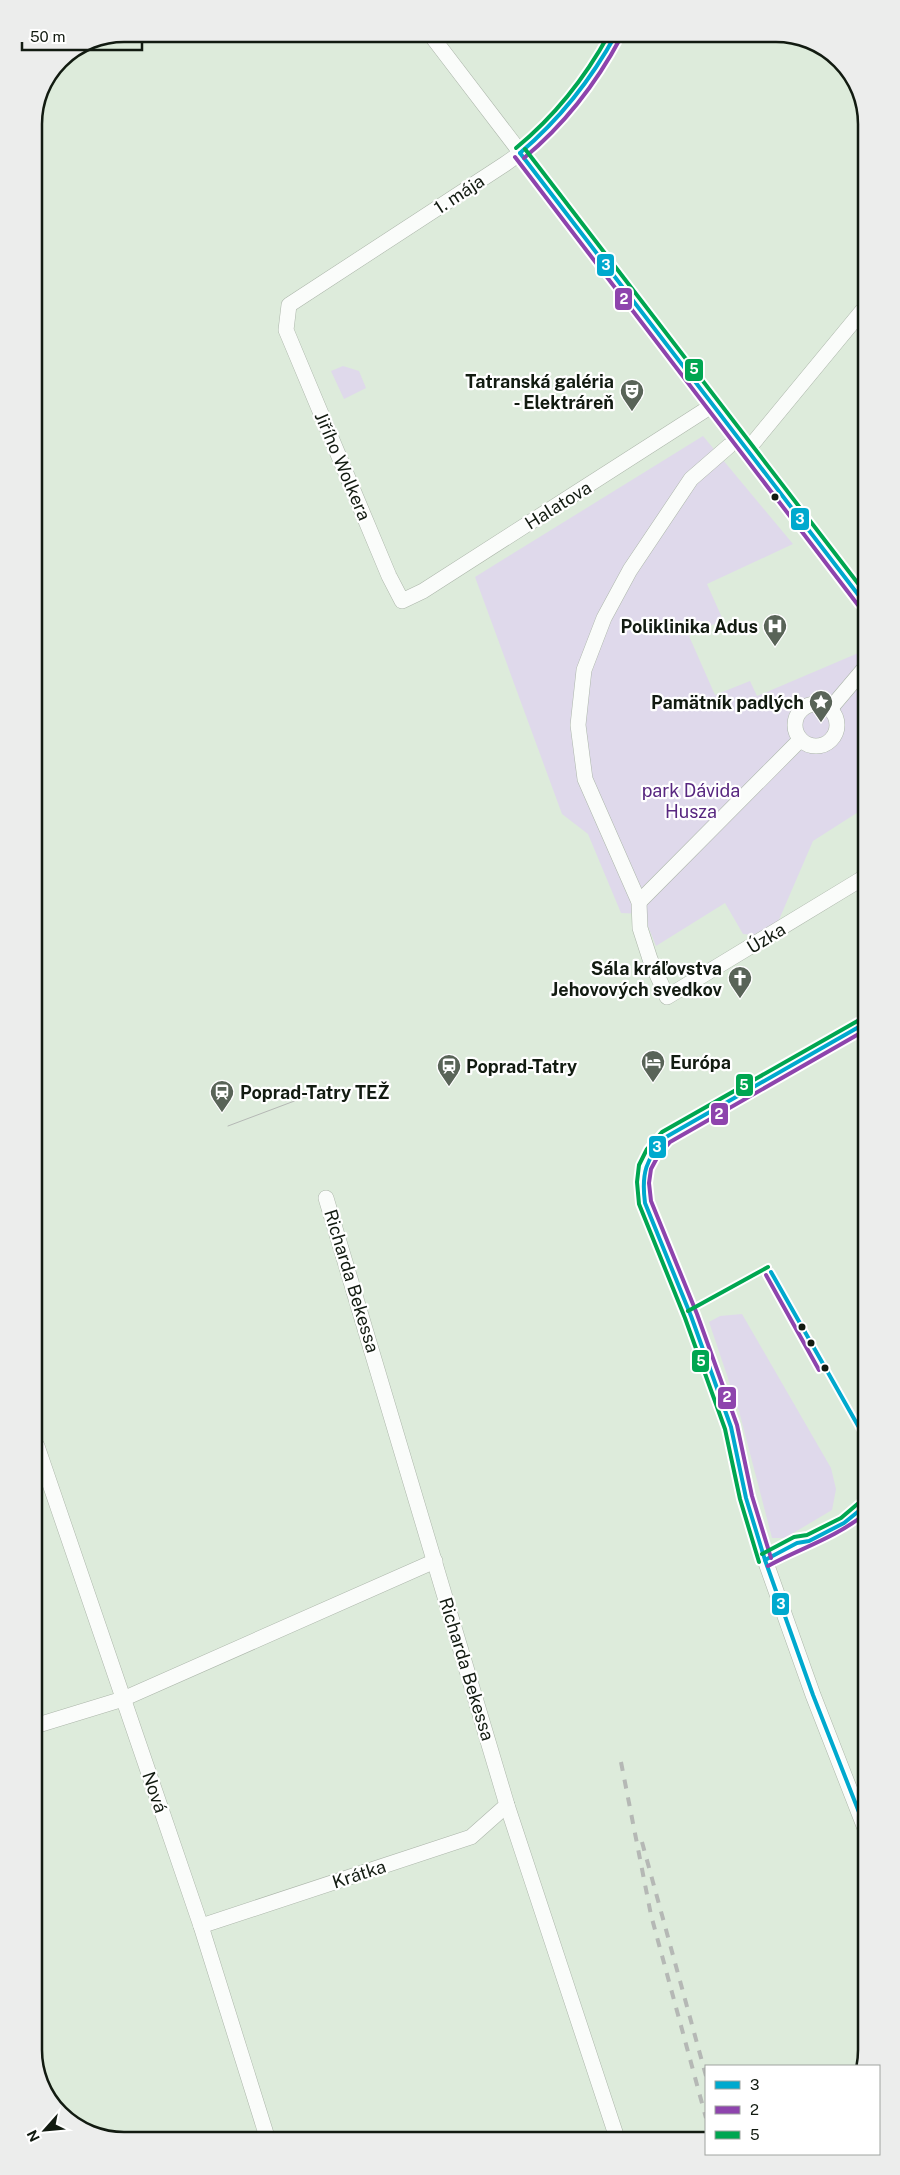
<svg xmlns="http://www.w3.org/2000/svg" width="900" height="2175" viewBox="0 0 900 2175" font-family="'Public Sans',sans-serif">
  <style>
    .green { fill: #dfd9eb }
    .lines { fill: none; stroke-linecap: round; stroke-linejoin: round }
    .street-casing { stroke: #acb6aa; stroke-width: 16 }
    .street { stroke: #fafcfa; stroke-width: 15 }
    .tram { stroke: #b5b8b5; stroke-width: 1 }
    .rail { stroke: #b5b8b5; stroke-width: 4; stroke-dasharray: 9 9; stroke-linecap: butt }
    .bus-1-casing { stroke: #fff; stroke-width: 8 }
    .bus-2-casing { stroke: #fff; stroke-width: 8 }
    .bus-3-casing { stroke: #fff; stroke-width: 8 }
    .bus-1 { stroke: #00a9ce; stroke-width: 4 }
    .bus-2 { stroke: #8e44ad; stroke-width: 4 }
    .bus-3 { stroke: #00a651; stroke-width: 4 }
    .bus-dot { fill: #121b11; stroke: #fff; stroke-width: 2 }
    .labels { text-anchor: middle; dominant-baseline: central; stroke-width: 4.5; stroke-linejoin: round; paint-order: stroke }
    .street-label { font-size: 18px; fill: #121b11; stroke: #fff }
    .poi-label { font-size: 18px; font-weight: bold; fill: #121b11; stroke: #fff; text-anchor: end }
    .park-label { font-size: 18px; fill: #582780; stroke: #fff }
    .rim { fill: none; stroke: #121b11; stroke-width: 2.5 }
    .line-badge { stroke: #fff; stroke-width: 2 }
    .badge-label { font-size: 14px; text-anchor: middle; font-weight: bold; fill: #fff }
  </style>
  <rect width="100%" height="100%" fill="#ddebdb"/>
  <g class="green">
    <path d="M343,366l16,5 7,17 -22,11 -13,-28z"/>
    <path d="M703,436l90,108 -86,40 16,36 -34,16 26,59 35,-14 7,15 106,-45v158l-50,32 -35,81 -25,13 -10,-1 -18,-31 -69,43 -13,-32 -22,-1 -33,-79 -26,-20 -87,-237z"/>
    <path d="M742,1314l89,154 5,21 -4,21 -47,28h-13l-33,-127 -30,-89 11,-6z"/>
  </g>
  <g class="lines">
    <g class="street-casing">
      <g id="street">
        <path d="M430,34l433,567"/>
        <path d="M616,34c-26,50 -63,98 -111,130l-216,141 -3,25 103,246 13,25 21,-10 290,-186"/>
        <path d="M729,446l-38,33 -61,91 -26,48 -20,52 -6,55 7,54 54,123 1,26 10,31 17,38 196,-119"/>
        <path d="M746,448l8,-6 108,-131"/>
        <circle cx="816" cy="725" r="21"/>
        <path d="M830,709l33,-39"/>
        <path d="M639,902l161,-162"/>
        <path d="M864,1024l-198,113c-22,23 -26,35 -21,66l46,113 40,111 15,71 19,62 48,135 53,136"/>
        <path d="M326,1198l181,607 110,333"/>
        <path d="M37,1446l164,480 67,214"/>
        <path d="M38,1725l85,-26 312,-138"/>
        <path d="M201,1926l270,-89 36,-32"/>
      </g>
    </g>
    <use href="#street" class="street"/>
    <path class="tram" d="M228,1126l101,-38"/>
    <g class="rail">
      <path d="M621,1762l30,153 55,203"/>
      <path d="M642,1842l64,234"/>
    </g>
    <g class="bus-1-casing">
      <g id="bus-1">
        <path d="M520,153l343,448"/>
        <path d="M520,153c40,-34 71,-73 96,-119"/>
        <path d="M864,1024l-198,113c-20,22 -25,36 -21,66l46,113 40,111 15,71 19,62 48,135 53,135"/>
        <path d="M771,1272l94,166"/>
        <path d="M765,1560l32,-17 12,-2 35,-18 21,-17"/>
      </g>
    </g>
    <g class="bus-2-casing">
      <g id="bus-2">
        <path d="M515,157l343,448"/>
        <path d="M524,158c41,-34 72,-74 97,-121"/>
        <path d="M766,1275l53,95"/>
        <path d="M771,1558l-19,-62 -15,-71 -40,-111 -46,-113 -2,-18 2,-14 7,-13 12,-14 194,-111"/>
        <path d="M768,1566c33,-18 67,-28 97,-52"/>
      </g>
    </g>
    <g class="bus-3-casing">
      <g id="bus-3">
        <path d="M516,148c39,-32 69,-70 93,-114"/>
        <path d="M525,149l338,441"/>
        <path d="M688,1311l80,-44"/>
        <path d="M762,1554l32,-17 13,-2 34,-17 20,-17"/>
        <path d="M759,1562l-19,-63 -15,-70 -40,-111 -46,-114 -2,-22 2,-17 8,-16 15,-17 199,-113"/>
      </g>
    </g>
    <use href="#bus-1" class="bus-1"/>
    <use href="#bus-2" class="bus-2"/>
    <use href="#bus-3" class="bus-3"/>
  </g>
  <defs>
    <g id="theatre-pin" transform="scale(1.25)"><path d="M0 17L-7.5 6A9.5 9.5 0 1 1 7.5 6Z" fill="#596458" stroke="#fff"/><path d="M-5-5.5Q0-4 5-5.5V0Q5 5 0 6Q-5 5-5 0ZM-3.3-2.5H-1v1.5H-3.3ZM1-2.5H3.3v1.5H1ZM-2.8 1Q0 5.5 2.8 1Z" fill="#fff"/></g>
    <g id="hospital-pin" transform="scale(1.25)"><path d="M0 17L-7.5 6A9.5 9.5 0 1 1 7.5 6Z" fill="#596458" stroke="#fff"/><path d="M-5-5h3v3.5h4V-5h3V5h-3V1.5h-4V5h-3Z" fill="#fff"/></g>
    <g id="sight-pin" transform="scale(1.25)"><path d="M0 17L-7.5 6A9.5 9.5 0 1 1 7.5 6Z" fill="#596458" stroke="#fff"/><path d="M0-6L1.8-2.2L6-1.7L2.9 1.2L3.7 5.4L0 3.3L-3.7 5.4L-2.9 1.2L-6-1.7L-1.8-2.2Z" fill="#fff"/></g>
    <g id="church-pin" transform="scale(1.25)"><path d="M0 17L-7.5 6A9.5 9.5 0 1 1 7.5 6Z" fill="#596458" stroke="#fff"/><path d="M-1.2-6h2.4v3.5h3.3v2.4h-3.3V6h-2.4V-.1h-3.3v-2.4h3.3Z" fill="#fff"/></g>
    <g id="hotel-pin" transform="scale(1.25)"><path d="M0 17L-7.5 6A9.5 9.5 0 1 1 7.5 6Z" fill="#596458" stroke="#fff"/><path d="M-6-4.5h1.5V1H6V5H4.5V3h-9V5H-6ZM-4 0a1.8 1.8 0 1 1 3.6 0ZM.5 0V-2.5h3Q6-2.5 6 0Z" fill="#fff"/></g>
    <g id="station-pin" transform="scale(1.25)"><path d="M0 17L-7.5 6A9.5 9.5 0 1 1 7.5 6Z" fill="#596458" stroke="#fff"/><path d="M-3-6H3Q5-6 5-4V2Q5 4 3 4L4.5 6H3L1.5 4h-3L-3 6H-4.5L-3 4Q-5 4-5 2V-4Q-5-6-3-6ZM-3.5-4v3h7v-3ZM-3.5 1v1.5H-2V1ZM2 1v1.5H3.5V1Z" fill="#fff"/></g>
  </defs>
  <g fill-rule="evenodd">
    <use href="#theatre-pin" x="632" y="391"/>
    <use href="#hospital-pin" x="775" y="626"/>
    <use href="#sight-pin" x="821" y="702"/>
    <use href="#church-pin" x="740" y="978"/>
    <use href="#hotel-pin" x="653" y="1062"/>
    <use href="#station-pin" x="449" y="1066"/>
    <use href="#station-pin" x="222" y="1092"/>
  </g>
  <g class="bus-dot">
    <circle cx="775" cy="497" r="4.5"/>
    <circle cx="802" cy="1327" r="4.5"/>
    <circle cx="811" cy="1343" r="4.5"/>
    <circle cx="825" cy="1368" r="4.5"/>
  </g>
  <g class="labels">
    <g class="street-label">
      <text transform="translate(459 194) rotate(-33)">1. mája</text>
      <text transform="translate(343 466) rotate(67)">Jiřího Wolkera</text>
      <text transform="translate(558 505) rotate(-32)">Halatova</text>
      <text transform="translate(766 938) rotate(-31)">Úzka</text>
      <text transform="translate(352 1281) rotate(73)">Richarda Bekessa</text>
      <text transform="translate(467 1669) rotate(73)">Richarda Bekessa</text>
      <text transform="translate(155 1792) rotate(71)">Nová</text>
      <text transform="translate(359 1874) rotate(-18)">Krátka</text>
    </g>
    <g class="poi-label">
      <text x="614" y="381">Tatranská galéria<tspan x="614" dy="21">- Elektráreň</tspan></text>
      <text x="758" y="626">Poliklinika Adus</text>
      <text x="804" y="702">Pamätník padlých</text>
      <text x="722" y="968">Sála kráľovstva<tspan x="722" dy="21">Jehovových svedkov</tspan></text>
      <text x="670" y="1062" text-anchor="start">Európa</text>
      <text x="466" y="1066" text-anchor="start">Poprad-Tatry</text>
      <text x="240" y="1092" text-anchor="start">Poprad-Tatry TEŽ</text>
    </g>
    <g class="park-label">
      <text x="691" y="790">park Dávida<tspan x="691" dy="21">Husza</tspan></text>
    </g>
  </g>
  <path d="M0 0H900V2175H0ZM124 42H776A82 82 0 0 1 858 124V2050A82 82 0 0 1 776 2132H124A82 82 0 0 1 42 2050V124A82 82 0 0 1 124 42Z" fill="#ecedec" fill-rule="evenodd"/>
  <path class="rim" d="M124 42H776A82 82 0 0 1 858 124V2050A82 82 0 0 1 776 2132H124A82 82 0 0 1 42 2050V124A82 82 0 0 1 124 42Z"/>
  <g class="line-badge">
    <rect x="596" y="253" width="19" height="24" rx="5" fill="#00a9ce"/>
    <rect x="614" y="287" width="19" height="24" rx="5" fill="#8e44ad"/>
    <rect x="684" y="358" width="20" height="24" rx="5" fill="#00a651"/>
    <rect x="790" y="507" width="20" height="24" rx="5" fill="#00a9ce"/>
    <rect x="735" y="1073" width="19" height="24" rx="5" fill="#00a651"/>
    <rect x="710" y="1102" width="19" height="24" rx="5" fill="#8e44ad"/>
    <rect x="648" y="1135" width="19" height="24" rx="5" fill="#00a9ce"/>
    <rect x="691" y="1349" width="19" height="24" rx="5" fill="#00a651"/>
    <rect x="717" y="1386" width="20" height="24" rx="5" fill="#8e44ad"/>
    <rect x="771" y="1592" width="19" height="24" rx="5" fill="#00a9ce"/>
  </g>
  <g class="badge-label">
    <text x="606" y="270">3</text>
    <text x="624" y="304">2</text>
    <text x="694" y="374">5</text>
    <text x="800" y="524">3</text>
    <text x="744" y="1090">5</text>
    <text x="719" y="1119">2</text>
    <text x="657" y="1152">3</text>
    <text x="701" y="1366">5</text>
    <text x="727" y="1402">2</text>
    <text x="781" y="1609">3</text>
  </g>
  <rect x="705" y="2065" width="175" height="90" fill="#ffffff" stroke="#a0a4a0"/>
  <rect x="715" y="2081" width="25" height="8" fill="#00a9ce" stroke="#a0a4a0"/>
  <text x="750" y="2090" font-size="15" fill="#121b11">3</text>
  <rect x="715" y="2106" width="25" height="8" fill="#8e44ad" stroke="#a0a4a0"/>
  <text x="750" y="2115" font-size="15" fill="#121b11">2</text>
  <rect x="715" y="2131" width="25" height="8" fill="#00a651" stroke="#a0a4a0"/>
  <text x="750" y="2140" font-size="15" fill="#121b11">5</text>
  <g transform="translate(45 2130) rotate(243)" stroke="#ffffff" stroke-width="4" paint-order="stroke">
  <path d="M0-4L9 19L0 12L-9 19Z" fill="#121b11"/>
  <text y="-8" font-size="14" font-weight="bold" text-anchor="middle" fill="#121b11">N</text>
  </g>
  <path d="M22 42v8h120v-8" fill="none" stroke="#121b11" stroke-width="2.5"/>
  <text x="30" y="42" font-size="15" fill="#121b11" stroke="#ffffff" stroke-width="4" paint-order="stroke">50 m</text>
</svg>
